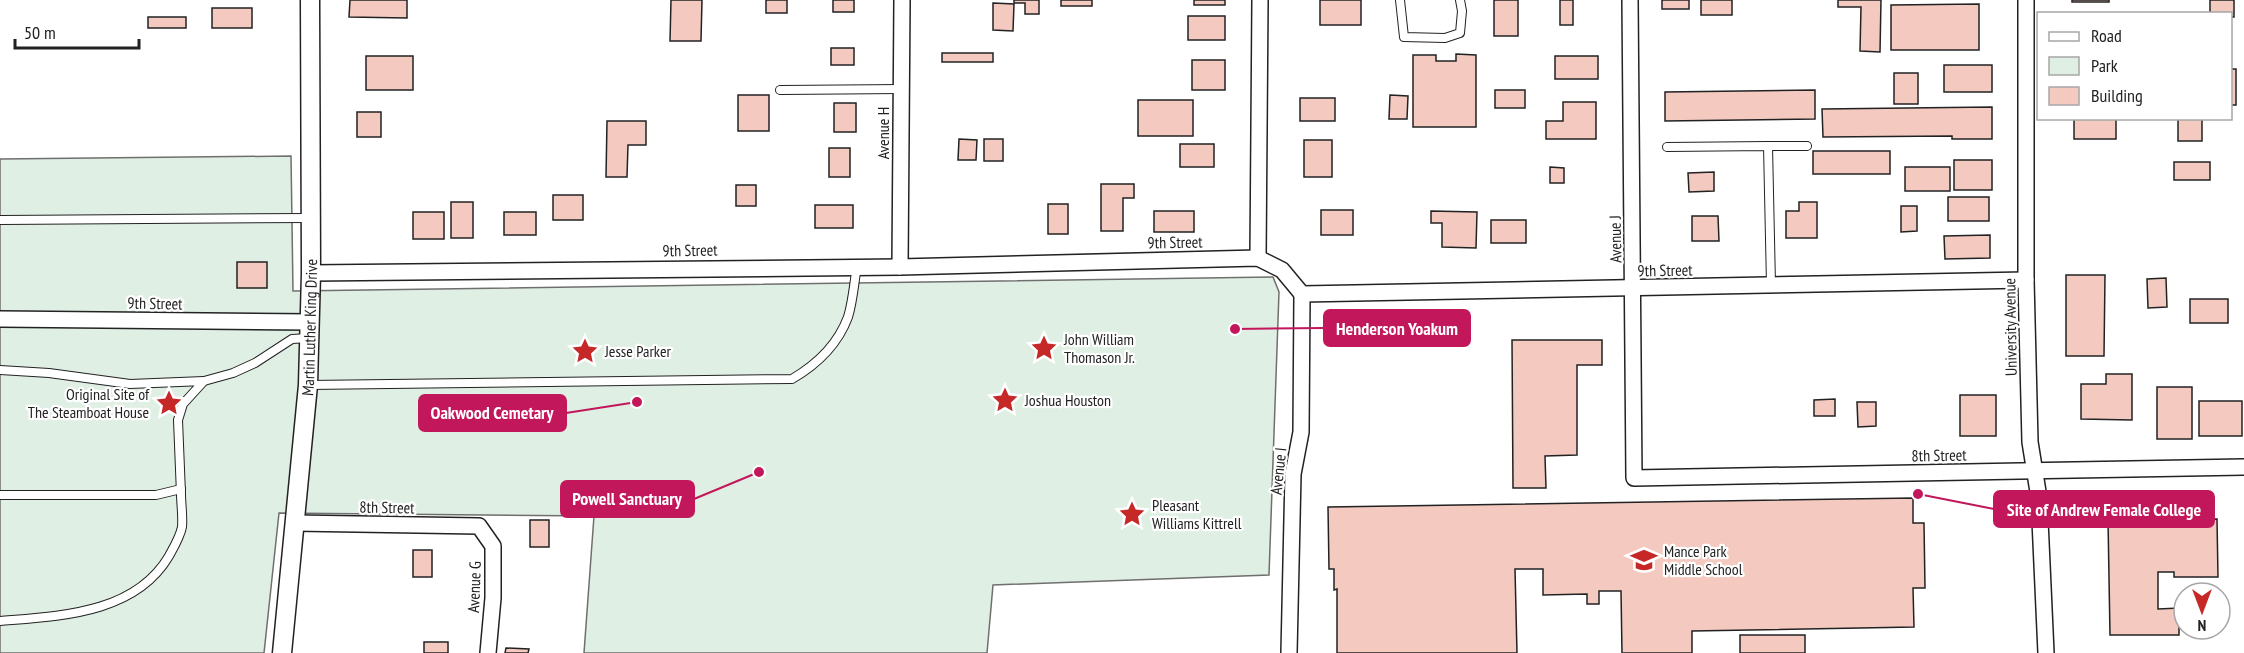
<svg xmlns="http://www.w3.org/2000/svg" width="2244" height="653" viewBox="0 0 2244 653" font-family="'PT Sans Narrow',sans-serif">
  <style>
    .green { fill: #e0efe3; stroke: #6f6f6f; stroke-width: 1.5 }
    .building { fill: #f3c9c0; stroke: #222; stroke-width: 1.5 }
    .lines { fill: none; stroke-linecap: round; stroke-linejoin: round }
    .service-casing { stroke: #222; stroke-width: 10 }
    .minor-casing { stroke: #222; stroke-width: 18 }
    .tertiary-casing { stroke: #222; stroke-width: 21 }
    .service { stroke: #fff; stroke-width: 8 }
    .minor { stroke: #fff; stroke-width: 15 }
    .tertiary { stroke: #fff; stroke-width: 18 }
    .labels { text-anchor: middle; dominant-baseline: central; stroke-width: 4.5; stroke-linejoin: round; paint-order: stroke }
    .street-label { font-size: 16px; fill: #222; stroke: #fff }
    .poi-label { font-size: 16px; fill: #222; stroke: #fff; text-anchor: start }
    .leader { fill: none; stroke: #c2185b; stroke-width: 2 }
    .callout-dot { fill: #c2185b; stroke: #fff; stroke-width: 2 }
    .callout { fill: #c2185b; stroke: #c2185b; stroke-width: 2 }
    .callout-label { font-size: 18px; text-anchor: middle; font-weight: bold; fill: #fff }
  </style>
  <rect width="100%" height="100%" fill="#fff"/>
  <path class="green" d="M291,156l2,135 980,-14 6,15 -10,283 -276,10 -6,68h-403l10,-137 -315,-3 -15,140h-264v-494z"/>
  <g class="building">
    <path d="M350,0h57v18l-58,-1z"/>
    <path d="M671,0h31l-1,41h-31z"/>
    <rect x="766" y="0" width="21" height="13"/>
    <rect x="833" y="0" width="21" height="12"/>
    <path d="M1014,0h25v14h-14v-11h-11z"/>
    <rect x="1061" y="0" width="31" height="6"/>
    <rect x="1194" y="0" width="31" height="5"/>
    <rect x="1320" y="0" width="41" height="25"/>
    <rect x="1494" y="0" width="24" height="36"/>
    <rect x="1560" y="0" width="13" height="25"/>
    <rect x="1662" y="0" width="27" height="9"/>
    <rect x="1701" y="0" width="31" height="15"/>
    <path d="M1838,0h43l-1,52 -20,-1 1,-44h-23z"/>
    <rect x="2072" y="0" width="37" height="2"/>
    <path d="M2210,0h24v17h-4v-3h-20z"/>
    <path d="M993,3l21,1 -1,27 -20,-1z"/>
    <path d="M1979,4v46h-88v-45z"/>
    <rect x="212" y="8" width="40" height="20"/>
    <rect x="1188" y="16" width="37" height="24"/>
    <rect x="148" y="17" width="38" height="11"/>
    <rect x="831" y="48" width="23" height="17"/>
    <rect x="942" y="53" width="51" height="9"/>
    <path d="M1456,54l20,1v72h-63v-72h23v6h20z"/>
    <rect x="366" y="56" width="47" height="34"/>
    <rect x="1555" y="56" width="43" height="23"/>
    <rect x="1192" y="60" width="33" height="30"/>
    <rect x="1944" y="65" width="48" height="27"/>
    <rect x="2230" y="69" width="6" height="36"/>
    <rect x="1894" y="73" width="24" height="31"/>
    <rect x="1495" y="90" width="30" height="18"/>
    <path d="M1815,90v29l-150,2v-29z"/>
    <rect x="738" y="95" width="31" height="36"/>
    <path d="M1390,95l18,1 -1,23h-18z"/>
    <rect x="1300" y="98" width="35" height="23"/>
    <rect x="1138" y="100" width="55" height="36"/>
    <path d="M1563,102h33v37h-50v-18h17z"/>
    <rect x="834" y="103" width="22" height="29"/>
    <path d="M1992,107v32h-40v-3l-129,1 -1,-28z"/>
    <rect x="357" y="112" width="24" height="25"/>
    <rect x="2178" y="118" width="24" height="23"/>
    <rect x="2074" y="119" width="42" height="20"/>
    <path d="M607,121h39v24h-18l-1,32h-21z"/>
    <path d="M959,139l18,1 -1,20h-18z"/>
    <rect x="984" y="139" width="19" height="22"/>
    <rect x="1304" y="140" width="28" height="37"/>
    <rect x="1180" y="144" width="34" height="23"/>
    <rect x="829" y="148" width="21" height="29"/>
    <rect x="1813" y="151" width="77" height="23"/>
    <rect x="1954" y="160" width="38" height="30"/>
    <rect x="2174" y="162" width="36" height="18"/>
    <path d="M1550,167l14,1v15h-14z"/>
    <rect x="1905" y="167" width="45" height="24"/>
    <path d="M1714,172v19l-25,1 -1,-19z"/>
    <path d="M1101,184h33v14h-11v33h-22z"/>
    <rect x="736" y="185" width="20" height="21"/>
    <rect x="553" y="195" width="30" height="25"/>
    <rect x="1948" y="197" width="41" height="24"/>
    <rect x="451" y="202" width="22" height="36"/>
    <path d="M1799,202h18v36h-31v-27h13z"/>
    <rect x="1048" y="204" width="20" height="30"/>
    <rect x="815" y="205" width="38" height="23"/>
    <path d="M1901,206h16v25l-16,1z"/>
    <rect x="1321" y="210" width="32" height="25"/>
    <rect x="1154" y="211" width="40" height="21"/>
    <path d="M1431,211l46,1 -1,36 -34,-1v-24h-11z"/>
    <rect x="413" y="212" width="31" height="27"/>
    <rect x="504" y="212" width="32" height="23"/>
    <path d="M1692,216h26l1,25h-27z"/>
    <rect x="1491" y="220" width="35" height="23"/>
    <path d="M1990,235v23l-45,1 -1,-23z"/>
    <rect x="237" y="262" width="30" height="26"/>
    <path d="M2066,275h39l-1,81h-38z"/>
    <path d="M2166,278l1,29 -19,1 -1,-29z"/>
    <rect x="2190" y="299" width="38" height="24"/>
    <path d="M1512,340h90v25h-25v90l-32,1 1,32h-33z"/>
    <path d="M2106,374h26v46l-51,-1v-35h25z"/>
    <rect x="2157" y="387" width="35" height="52"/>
    <rect x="1960" y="395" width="36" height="41"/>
    <path d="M1835,399v17h-21v-16z"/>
    <rect x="2199" y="401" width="43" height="35"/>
    <path d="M1857,402h19v24l-18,1z"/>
    <path d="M1913,498v25h11l1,65h-12l1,39 -222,4v22h-70l-1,-62h-22v13h-12v-10l-44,1v-26h-28l2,84h-180v-64l-3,1v-21h-5l-1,-62z"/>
    <path d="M2217,519l1,58h-44v-5h-16v37l21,-1v27h-69l-2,-115z"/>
    <rect x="530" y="520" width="19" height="27"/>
    <rect x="413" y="550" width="19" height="27"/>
    <rect x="1740" y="635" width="65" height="18"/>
    <rect x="424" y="642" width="24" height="11"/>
    <path d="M506,648l23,1 -1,4h-23z"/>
  </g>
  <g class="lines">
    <g class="service-casing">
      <g id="service">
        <path d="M1400,0l4,37 41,1 15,-5 2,-22 -2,-11"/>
        <path d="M780,90l122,-1"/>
        <path d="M1768,146h39"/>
        <path d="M1667,147l101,-1 3,139"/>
        <path d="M0,220l311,-2"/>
        <path d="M0,370l49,3 81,11 74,-3 -21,23 -5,16c1,25 2,50 3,74 0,10 2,22 1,33 -2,10 -8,20 -13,29 -34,58 -109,60 -169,65"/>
        <path d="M204,381l29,-8 22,-10 37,-24 17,-1"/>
        <path d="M309,385l483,-6c24,-14 46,-35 56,-62 5,-16 6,-34 9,-51"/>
        <path d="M0,495h156l25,-6"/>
      </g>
    </g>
    <g class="minor-casing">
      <g id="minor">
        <path d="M1630,0l4,478 610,-11"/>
        <path d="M2026,0v280l4,162 9,56 7,155"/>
        <path d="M1258,258l2,-258"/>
        <path d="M900,267l2,-267"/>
        <path d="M311,273l589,-6 358,-9 24,12 20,24 724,-14"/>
        <path d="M0,319l310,3"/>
        <path d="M295,523l184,3 14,20v52l-5,55"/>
        <path d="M1289,653l4,-179 8,-42 1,-138"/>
      </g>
    </g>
    <g class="tertiary-casing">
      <g id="tertiary">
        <path id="s1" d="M282,653l26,-268 3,-112 -1,-273"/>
      </g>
    </g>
    <use href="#service" class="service"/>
    <use href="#minor" class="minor"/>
    <use href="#tertiary" class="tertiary"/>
  </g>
  <defs>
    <g id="sight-bare" transform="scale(2.07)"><path d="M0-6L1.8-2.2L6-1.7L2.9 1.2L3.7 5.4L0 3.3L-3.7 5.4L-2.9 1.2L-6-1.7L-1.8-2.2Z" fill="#c62828" stroke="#fff" stroke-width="2.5" paint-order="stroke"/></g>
    <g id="school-bare" transform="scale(2.07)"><path d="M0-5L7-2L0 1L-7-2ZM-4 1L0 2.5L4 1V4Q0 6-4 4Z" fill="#c62828" stroke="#fff" stroke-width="2.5" paint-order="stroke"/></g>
  </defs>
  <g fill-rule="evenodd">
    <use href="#sight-bare" x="1044" y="348"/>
    <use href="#sight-bare" x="585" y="351"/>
    <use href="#sight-bare" x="1005" y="400"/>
    <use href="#sight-bare" x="169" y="403"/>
    <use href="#sight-bare" x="1132" y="514"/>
    <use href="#school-bare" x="1644" y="560"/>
  </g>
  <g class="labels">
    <g class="street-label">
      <text transform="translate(883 133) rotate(-90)">Avenue H</text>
      <text transform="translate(1615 239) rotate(-91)">Avenue J</text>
      <text transform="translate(1175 242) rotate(-1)">9th Street</text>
      <text transform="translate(690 250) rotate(-1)">9th Street</text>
      <text transform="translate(1665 270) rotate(-1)">9th Street</text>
      <text transform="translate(155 303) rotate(1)">9th Street</text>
      <text stroke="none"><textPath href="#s1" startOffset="327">Martin Luther King Drive</textPath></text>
      <text transform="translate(2010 327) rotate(-91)">University Avenue</text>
      <text transform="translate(1939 455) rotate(-1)">8th Street</text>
      <text transform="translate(1278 471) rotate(-84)">Avenue I</text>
      <text transform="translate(387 507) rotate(1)">8th Street</text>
      <text transform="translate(474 587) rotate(-88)">Avenue G</text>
    </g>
    <g class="poi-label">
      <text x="1064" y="339">John William<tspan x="1064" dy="18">Thomason Jr.</tspan></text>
      <text x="605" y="351">Jesse Parker</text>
      <text x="149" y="394" text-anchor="end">Original Site of<tspan x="149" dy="18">The Steamboat House</tspan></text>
      <text x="1025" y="400">Joshua Houston</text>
      <text x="1152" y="505">Pleasant<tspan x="1152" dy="18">Williams Kittrell</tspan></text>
      <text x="1664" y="551">Mance Park<tspan x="1664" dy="18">Middle School</tspan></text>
    </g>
  </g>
  <path class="leader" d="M1235 329L1324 328M637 402L566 413M759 472L694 499M1918 494L1994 509"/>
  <g class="callout-dot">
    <circle cx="1235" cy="329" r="6"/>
    <circle cx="637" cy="402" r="6"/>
    <circle cx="759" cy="472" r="6"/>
    <circle cx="1918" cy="494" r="6"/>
  </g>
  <g class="callout">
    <rect x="1324" y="310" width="146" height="36" rx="6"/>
    <rect x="419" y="395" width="147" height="36" rx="6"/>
    <rect x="561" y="481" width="133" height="36" rx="6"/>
    <rect x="1994" y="491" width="220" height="36" rx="6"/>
  </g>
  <g class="callout-label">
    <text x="1397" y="335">Henderson Yoakum</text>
    <text x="492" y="419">Oakwood Cemetary</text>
    <text x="627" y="505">Powell Sanctuary</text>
    <text x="2104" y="516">Site of Andrew Female College</text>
  </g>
  <rect x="2037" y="12" width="195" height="108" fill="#ffffff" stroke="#a7a7a7" stroke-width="1.5"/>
  <rect x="2049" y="32" width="30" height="9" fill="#ffffff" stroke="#a7a7a7" stroke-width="1.5"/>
  <text x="2091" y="42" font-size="18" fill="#222222">Road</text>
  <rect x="2049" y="57" width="30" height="18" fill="#e0efe3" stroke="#a7a7a7" stroke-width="1.5"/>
  <text x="2091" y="72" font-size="18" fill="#222222">Park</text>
  <rect x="2049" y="87" width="30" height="18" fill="#f3c9c0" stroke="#a7a7a7" stroke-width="1.5"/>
  <text x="2091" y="102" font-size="18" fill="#222222">Building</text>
  <g transform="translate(2202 611) rotate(180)"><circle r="28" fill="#ffffff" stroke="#a7a7a7" stroke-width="1.5"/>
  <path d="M0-4.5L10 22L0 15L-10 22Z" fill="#c62828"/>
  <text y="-9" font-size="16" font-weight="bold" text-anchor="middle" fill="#222222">N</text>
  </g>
  <path d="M15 39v9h124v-9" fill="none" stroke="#222222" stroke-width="3"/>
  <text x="24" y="39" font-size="18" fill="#222222" stroke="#ffffff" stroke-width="4.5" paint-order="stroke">50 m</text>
</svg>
